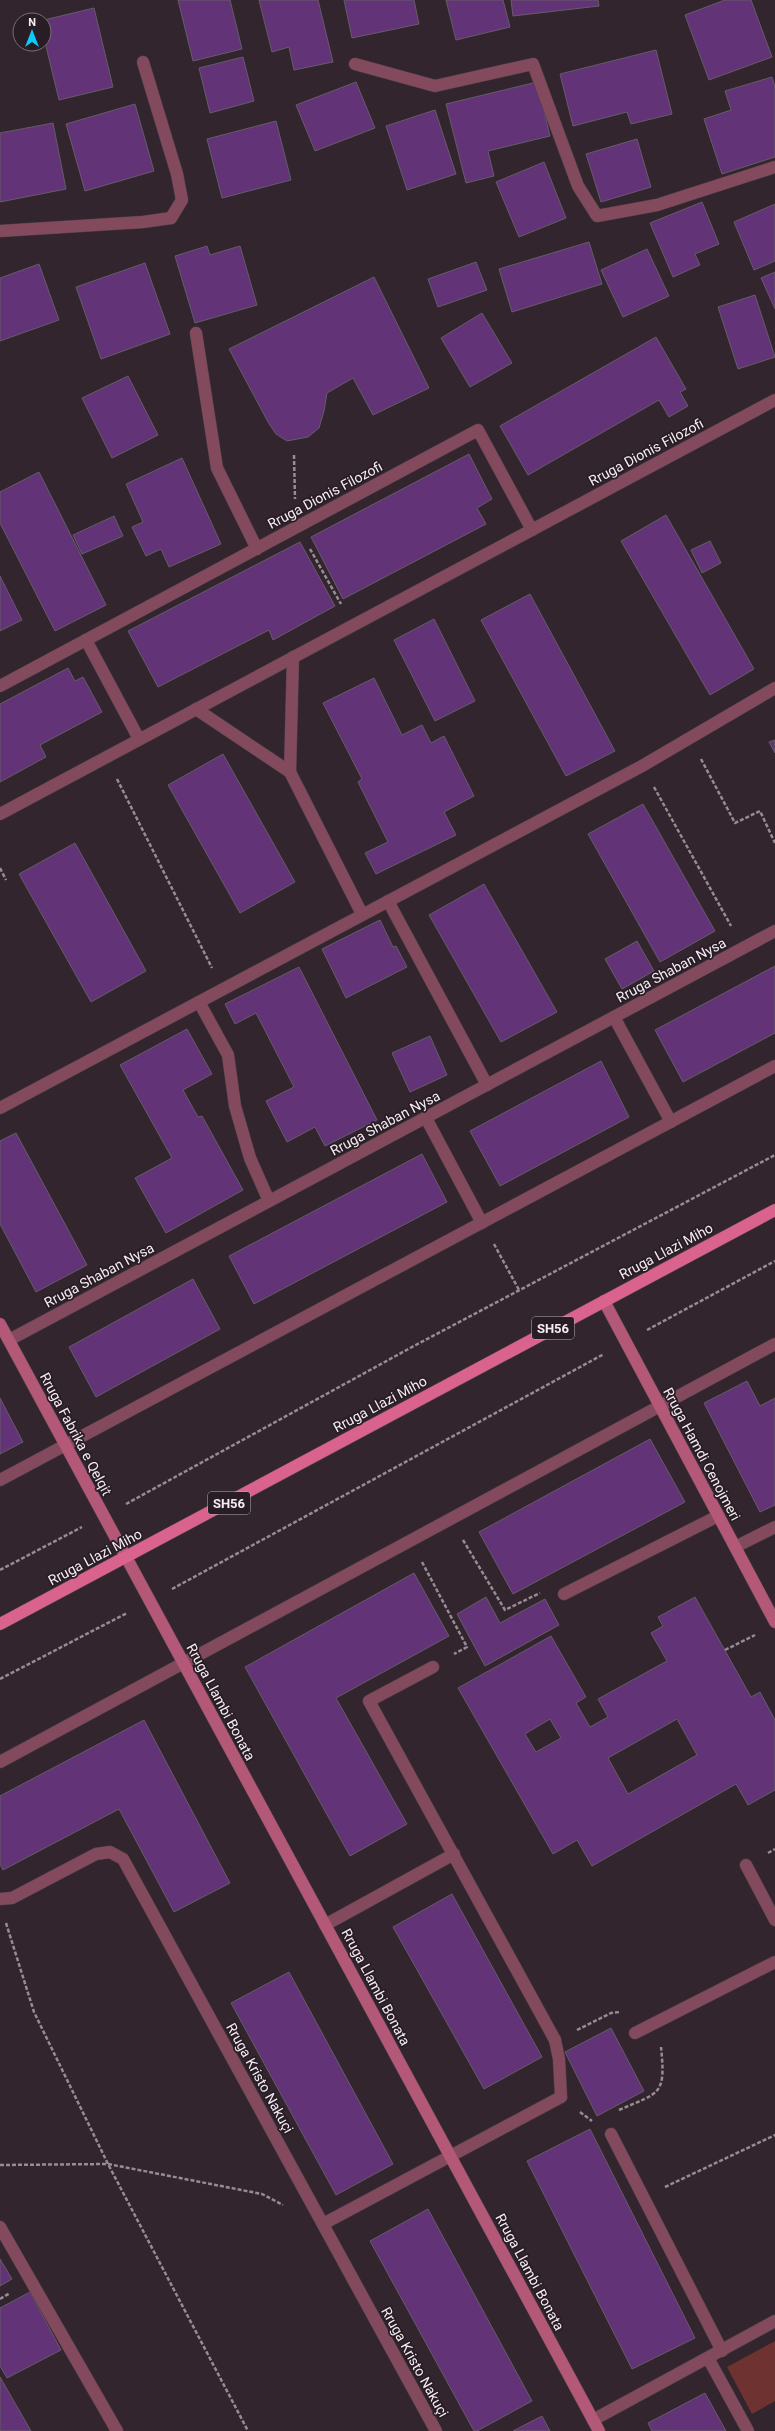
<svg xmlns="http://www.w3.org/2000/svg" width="775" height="2431" viewBox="0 0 775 2431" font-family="Roboto,sans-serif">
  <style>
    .green { fill: #6e3331 }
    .building { fill: #633377; stroke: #655c69; fill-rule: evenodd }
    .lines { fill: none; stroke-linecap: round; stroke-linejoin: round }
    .lane-casing { stroke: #4d4149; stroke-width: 13 }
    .street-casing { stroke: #4d4149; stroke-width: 13 }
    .secondary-casing { stroke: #4d4149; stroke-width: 13 }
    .primary-casing { stroke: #4d4149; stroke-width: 13 }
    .path { stroke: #978c93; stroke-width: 2.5; stroke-dasharray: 4 2; stroke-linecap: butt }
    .lane { stroke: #83495c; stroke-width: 12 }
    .street { stroke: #83495c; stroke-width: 12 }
    .secondary { stroke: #b45877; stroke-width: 12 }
    .primary { stroke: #d9638c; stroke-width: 12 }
    .labels { text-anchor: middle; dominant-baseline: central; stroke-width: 3.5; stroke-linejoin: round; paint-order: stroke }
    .shield { fill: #281c25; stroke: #b8aeb4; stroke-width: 1 }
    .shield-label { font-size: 13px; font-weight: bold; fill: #f5ecf2 }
    .street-label { font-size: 14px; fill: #f5ecf2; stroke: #281c25 }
  </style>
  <rect width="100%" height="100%" fill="#32252e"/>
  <path class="green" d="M775,2341v60l-23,13 -25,-47z"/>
  <g class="building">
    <path d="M178,0h52l12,49 -49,12z"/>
    <path d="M259,0h59l15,62 -39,8 -5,-23 -17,5z"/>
    <path d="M344,0h70l5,24 -67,14z"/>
    <path d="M446,0h57l7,27 -54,13z"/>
    <path d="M511,0h87l1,6 -86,10z"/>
    <path d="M725,0h26l21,57 -63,23 -24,-65z"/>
    <path d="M94,8l19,79 -54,13 -15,-62v-18z"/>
    <path d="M656,50l16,64 -41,10 -4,-12 -54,14 -13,-52z"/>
    <path d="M243,57l11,44 -44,12 -11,-45z"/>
    <path d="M772,77l3,10v70l-53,17 -18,-55 27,-9 -6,-19z"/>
    <path d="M356,82l19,46 -60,23 -19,-46z"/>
    <path d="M537,82l13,54 -62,15 6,25 -28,7 -20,-79z"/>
    <path d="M135,104l19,67 -69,20 -19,-67z"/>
    <path d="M435,110l21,64 -49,16 -21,-64z"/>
    <path d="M276,121l15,59 -69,18 -15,-59z"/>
    <path d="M53,123l13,66 -66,13v-69z"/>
    <path d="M637,139l14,48 -50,15 -15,-48z"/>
    <path d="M544,162l22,56 -47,19 -23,-55z"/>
    <path d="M702,202l17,42 -24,10 5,11 -27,12 -23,-54z"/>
    <path d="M775,204v57l-21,9 -20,-48z"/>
    <path d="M589,242l13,42 -90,28 -13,-43z"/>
    <path d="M207,246l3,9 30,-9 17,59 -62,18 -20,-67z"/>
    <path d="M647,249l22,47 -46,21 -22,-47z"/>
    <path d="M476,262l11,28 -49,17 -10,-28z"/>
    <path d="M145,263l25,71 -69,25 -25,-72z"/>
    <path d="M39,264l20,56 -59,21v-63z"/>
    <path d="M775,272v37l-14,-31z"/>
    <path d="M374,277l55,111 -56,27 -20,-37 -26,15 -3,18 -5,17 -11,9 -21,4 -11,-7 -8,-12 -39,-73z"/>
    <path d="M755,295l20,62 -37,12 -20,-62z"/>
    <path d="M482,313l30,50 -42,24 -29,-49z"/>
    <path d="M656,337l30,52 -6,3 8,14 -19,11 -10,-17 -131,75 -28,-49z"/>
    <path d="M128,376l30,59 -46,23 -30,-60z"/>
    <path d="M469,454l23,45 -15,9 9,16 -143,75 -32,-62z"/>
    <path d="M182,458l39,86 -52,23 -8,-18 -15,7 -14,-29 11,-5 -17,-38z"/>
    <path d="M39,472l67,133 -51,26 -55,-108v-31z"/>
    <path d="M666,515l88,154 -44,26 -89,-154z"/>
    <path d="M114,516l9,20 -41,18 -9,-19z"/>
    <path d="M710,541l11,22 -19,10 -11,-23z"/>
    <path d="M300,542l35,64 -62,34 -4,-10 -111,57 -30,-56z"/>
    <path d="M0,576l22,44 -22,11z"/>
    <path d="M530,594l85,157 -49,25 -85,-156z"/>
    <path d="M434,619l41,82 -40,20 -41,-81z"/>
    <path d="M68,668l7,13 8,-4 19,35 -62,33 6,12 -46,25v-78z"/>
    <path d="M374,678l28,57 20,-10 9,18 13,-7 30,60 -30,16 12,23 -80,39 -11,-21 23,-11 -30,-60 4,-3 -39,-76z"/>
    <path d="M775,740v13l-6,-11z"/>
    <path d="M223,754l72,128 -55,31 -72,-128z"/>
    <path d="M643,804l72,127 -55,31 -72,-128z"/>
    <path d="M75,843l71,128 -55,31 -72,-128z"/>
    <path d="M484,884l73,128 -56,30 -72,-127z"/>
    <path d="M380,920l13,27 3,-1 11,21 -61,31 -24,-49z"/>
    <path d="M637,941l17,30 -32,18 -17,-30z"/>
    <path d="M775,966v67l-92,49 -28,-52z"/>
    <path d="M299,967l78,153 -52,26 -10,-19 -28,15 -21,-41 28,-14 -38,-74 -21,11 -10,-20z"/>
    <path d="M187,1029l25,45 -29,16 15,27 4,-1 41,74 -77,43 -31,-55 37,-20 -52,-93z"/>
    <path d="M430,1036l17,39 -37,17 -18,-39z"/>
    <path d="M601,1061l28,56 -129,69 -30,-55z"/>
    <path d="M16,1133l71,132 -51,27 -36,-68v-83z"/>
    <path d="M422,1154l25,48 -193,102 -25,-48z"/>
    <path d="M193,1279l27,50 -124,68 -27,-50z"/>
    <path d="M747,1381l13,25 15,-8v107l-15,7 -56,-109z"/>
    <path d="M0,1398l23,44 -23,12z"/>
    <path d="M650,1439l35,63 -172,92 -34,-62z"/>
    <path d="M414,1573l35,63 -113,62 71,126 -57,32 -105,-189z"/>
    <path d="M486,1597l14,26 45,-24 14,26 -74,41 -28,-52z"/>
    <path d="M695,1597l56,100 9,-5 15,28v70l-27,15 -12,-21 -144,82 -15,-26 -24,14 -95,-166 93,-52 35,61 -10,6 14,24 18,-10 -10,-18 69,-38 -16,-28 12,-7 -5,-9zM550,1719l11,19 -25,14 -11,-18zM677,1719l20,36 -69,39 -20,-36z"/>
    <path d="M144,1720l86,163 -56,29 -55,-103 -116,61 -3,-6v-68z"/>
    <path d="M452,1894l90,163 -58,32 -91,-162z"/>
    <path d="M289,1972l104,192 -57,31 -105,-192z"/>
    <path d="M611,2028l33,63 -47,25 -32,-64z"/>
    <path d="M590,2129l105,209 -63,31 -105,-208z"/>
    <path d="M428,2209l104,192 -55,30h-3l-104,-190z"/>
    <path d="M0,2259l12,20 -12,7z"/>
    <path d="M30,2292l31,58 -54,28 -7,-12v-58z"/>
    <path d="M0,2377l31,54h-31z"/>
    <path d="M705,2393l21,38h-74l-4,-8z"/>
    <path d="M542,2416l8,15h-37z"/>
  </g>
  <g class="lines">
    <g class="lane-casing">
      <g id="lane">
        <path d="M143,62l34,112 5,26 -11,18"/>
        <path d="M355,64l80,22 98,-22 45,122 19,30 60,-11 118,-38"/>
        <path d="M196,333l21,135 40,81"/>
        <path d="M199,1002l29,53 7,51 15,52 19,43"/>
        <path d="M564,1594l154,-78"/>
        <path d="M555,2040l4,19 2,38"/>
        <path d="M0,2227l117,204"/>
      </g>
    </g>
    <g class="street-casing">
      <g id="street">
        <path d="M0,231l143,-9 28,-4"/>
        <path d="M86,640l53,99"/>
        <path d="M0,686l478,-256 54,100"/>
        <path d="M196,709l94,63 72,142"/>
        <path d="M290,772l3,-115"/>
        <path d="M0,814l775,-414"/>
        <path d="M388,901l99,184"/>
        <path d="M614,1017l57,105"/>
        <path d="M0,1108l642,-342 133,-78"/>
        <path d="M426,1118l56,105"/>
        <path d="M9,1340l766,-409"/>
        <path d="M0,1480l775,-414"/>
        <path d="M735,1547l40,-20"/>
        <path d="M433,1667l-64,34 186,339"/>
        <path d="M0,1762l775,-418"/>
        <path d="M746,1865l29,55"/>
        <path d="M0,1899l12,-1 84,-44 14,-2 13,7 313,572"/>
        <path d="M325,1925l129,-71"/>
        <path d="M635,2033l140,-71"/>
        <path d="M611,2134l111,217"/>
        <path d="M323,2224l238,-127"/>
        <path d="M708,2358l40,73"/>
        <path d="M593,2420l182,-99"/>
      </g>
    </g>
    <g class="secondary-casing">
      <g id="secondary">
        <path d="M604,1301l171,321"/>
        <path d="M0,1324l599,1107"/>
      </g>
    </g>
    <g class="primary-casing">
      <path id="primary" d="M0,1624l775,-414"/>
    </g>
    <g class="path">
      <path d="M294,455l1,44"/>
      <path d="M310,549l31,55"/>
      <path d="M701,759l34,64 25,-12 15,32"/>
      <path d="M117,779l95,189"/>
      <path d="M654,787l77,139"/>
      <path d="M0,868l6,12"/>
      <path d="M494,1244l25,46"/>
      <path d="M647,1330l128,-69"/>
      <path d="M126,1504l286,-157 363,-192"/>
      <path d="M463,1540l42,70 35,-17"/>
      <path d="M422,1562l45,85 -13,7"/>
      <path d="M0,1570l82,-43"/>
      <path d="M172,1589l432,-235"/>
      <path d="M725,1650l30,-15"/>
      <path d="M0,1679l127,-66"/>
      <path d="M768,1853l7,-4"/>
      <path d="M6,1923l28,89 74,152 140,267"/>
      <path d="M577,2030l34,-17 9,-1"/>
      <path d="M619,2110c41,-18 47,-14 42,-63"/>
      <path d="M580,2112l12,9"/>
      <path d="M0,2165l108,-1 154,30 21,11"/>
      <path d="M665,2187l110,-52"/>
      <path d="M0,2299l10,-6"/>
    </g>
    <use href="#lane" class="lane"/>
    <use href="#street" class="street"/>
    <use href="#secondary" class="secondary"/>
    <use href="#primary" class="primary"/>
  </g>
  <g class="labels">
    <g class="shield">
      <rect x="532" y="1317" width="42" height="22" rx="3"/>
      <rect x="208" y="1492" width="42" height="22" rx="3"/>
    </g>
    <g class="shield-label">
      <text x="553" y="1328">SH56</text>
      <text x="229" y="1503">SH56</text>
    </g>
    <g class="street-label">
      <text transform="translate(646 452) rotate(-28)">Rruga Dionis Filozofi</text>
      <text transform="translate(325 495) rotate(-28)">Rruga Dionis Filozofi</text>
      <text transform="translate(671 970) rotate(-28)">Rruga Shaban Nysa</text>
      <text transform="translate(385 1123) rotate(-28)">Rruga Shaban Nysa</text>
      <text transform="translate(666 1251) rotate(-28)">Rruga Llazi Miho</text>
      <text transform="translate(99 1275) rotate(-28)">Rruga Shaban Nysa</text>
      <text transform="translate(380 1404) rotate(-28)">Rruga Llazi Miho</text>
      <text transform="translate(76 1434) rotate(62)">Rruga Fabrika e Qelqit</text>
      <text transform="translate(702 1454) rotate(62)">Rruga Hamdi Cenojmeri</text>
      <text transform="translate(95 1557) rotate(-28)">Rruga Llazi Miho</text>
      <text transform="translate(221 1702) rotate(62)">Rruga Llambi Bonata</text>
      <text transform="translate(376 1987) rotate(62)">Rruga Llambi Bonata</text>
      <text transform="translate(260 2078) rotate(61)">Rruga Kristo Nakuçi</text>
      <text transform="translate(530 2272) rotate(62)">Rruga Llambi Bonata</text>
      <text transform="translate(415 2362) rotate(61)">Rruga Kristo Nakuçi</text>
    </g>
  </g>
  <g transform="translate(32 32)"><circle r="19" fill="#281c25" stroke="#7a6f77"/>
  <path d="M0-3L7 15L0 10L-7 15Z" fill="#0dcafa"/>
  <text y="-6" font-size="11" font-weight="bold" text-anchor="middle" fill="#f5ecf2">N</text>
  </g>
</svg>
